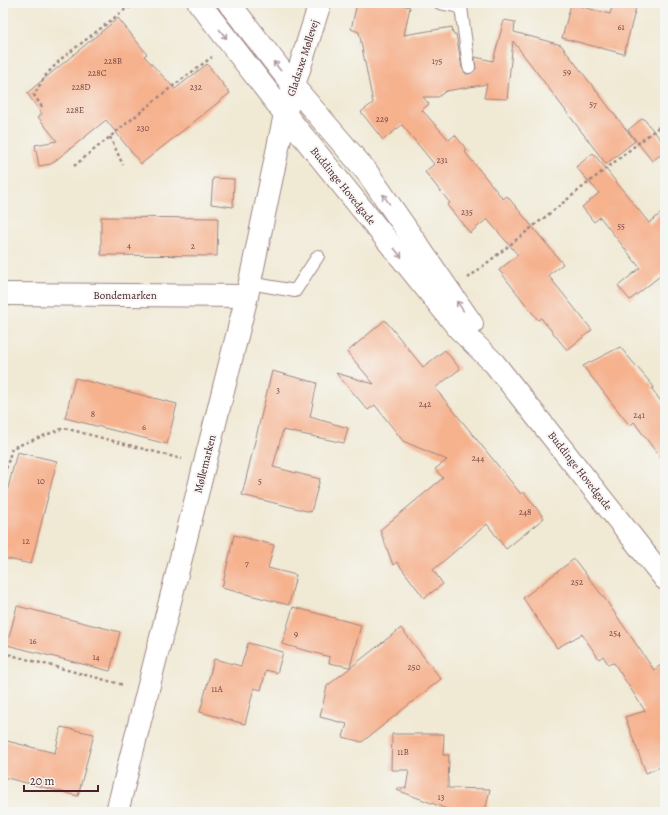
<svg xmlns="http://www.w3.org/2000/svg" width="668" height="815" viewBox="0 0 668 815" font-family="Alegreya,serif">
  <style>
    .building { fill: #f6b18d }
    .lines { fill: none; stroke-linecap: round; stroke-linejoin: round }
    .service-casing { stroke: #9d8480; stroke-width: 14 }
    .minor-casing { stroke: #9d8480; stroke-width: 24 }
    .tertiary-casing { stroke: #9d8480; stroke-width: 24 }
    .path { stroke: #9d8480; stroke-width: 2.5; stroke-dasharray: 3 3; stroke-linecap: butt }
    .service { stroke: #fff; stroke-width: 12 }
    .minor { stroke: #fff; stroke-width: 22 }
    .tertiary { stroke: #fff; stroke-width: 22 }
    .oneway { stroke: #ae9aa0 }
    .labels { text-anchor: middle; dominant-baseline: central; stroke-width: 4; stroke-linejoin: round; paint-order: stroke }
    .number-label { font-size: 9px; fill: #754444 }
    .street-label { font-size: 11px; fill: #4a1f2b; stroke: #f6f6f2 }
  </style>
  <rect width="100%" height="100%" fill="#f6f6f2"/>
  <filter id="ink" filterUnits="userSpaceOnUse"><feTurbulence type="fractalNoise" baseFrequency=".025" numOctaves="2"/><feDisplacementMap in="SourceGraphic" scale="8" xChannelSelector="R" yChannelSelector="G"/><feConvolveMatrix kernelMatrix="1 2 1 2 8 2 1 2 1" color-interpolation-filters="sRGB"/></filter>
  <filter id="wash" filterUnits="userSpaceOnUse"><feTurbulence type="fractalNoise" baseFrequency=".012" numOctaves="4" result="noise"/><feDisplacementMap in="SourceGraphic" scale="16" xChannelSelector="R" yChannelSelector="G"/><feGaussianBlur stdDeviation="0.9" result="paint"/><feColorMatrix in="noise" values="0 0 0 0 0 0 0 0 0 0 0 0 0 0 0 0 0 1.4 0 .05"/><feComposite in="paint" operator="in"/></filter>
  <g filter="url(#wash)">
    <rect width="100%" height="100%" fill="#f0e9d4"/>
    <g id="blocks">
      <g class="building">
        <path d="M357,3h37l16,4 -6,28 48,-8 1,7h3l6,34 4,6h4l6,-5 -1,-12 18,4 11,-41 11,2 -1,10 47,13 74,96 -29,23 -93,-123 -6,58 -23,-1 3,-14 -41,7 -8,6h-15l6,7 -7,6 27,30 6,-5 12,15 -2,2 38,47 4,-3 56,68 -15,11 44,55 -25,20 -26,-32 -3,2 -39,-50 19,-15 -31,-36 -17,14 -23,-28 3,-2 -25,-31 9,-8 -32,-39 -19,15 -22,-28 12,-9 -14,-71 -8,-3z"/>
        <path d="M613,3h24l-13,51 -62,-16 9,-34 39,10z"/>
        <path d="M118,18l29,36 -3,2 31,33 32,-25 23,29 -89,71 -35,-44 -55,44 -12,2 -4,-21 22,-4 -19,-24 4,-3 -15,-21z"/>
        <path d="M643,118l22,27v7l-13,9 -24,-31z"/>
        <path d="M593,153l56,70 16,-13v62l-35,28 -12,-14 22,-18 -40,-51 -6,5 -12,-15 17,-14 -23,-26z"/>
        <path d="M213,178l21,1 -1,28 -22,-3z"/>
        <path d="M101,217l117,1 -1,38 -116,-1z"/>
        <path d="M385,320l38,47 22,-17 15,19 -25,19 86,106 3,-2 20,26 -38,31 -19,-25 -54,46 10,14 -19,14 -27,-36 -4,3 -13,-35 63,-52 -8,-9 12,-9 -44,-19 -28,-36 -7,5 -32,-37 38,11 -27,-32z"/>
        <path d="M620,347l34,40 -2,2 13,18v57l-31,-42 -4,4 -47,-60z"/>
        <path d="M272,371l45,12 -7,34 38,11 -4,15 -61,-13 -10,37 47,12 -9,33 -69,-17z"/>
        <path d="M75,378l102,26 -10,40 -102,-26z"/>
        <path d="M17,452l40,9 -26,103 -28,-6v-50z"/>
        <path d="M234,535l40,10 -6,23 28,7 -7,30 -67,-17z"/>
        <path d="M574,559l31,40 49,71 11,-8v103l-19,8 -21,-56 20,-6 -31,-48 -6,1 -5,-8 -4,3 -17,-25 -25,14 -34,-50z"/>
        <path d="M17,606l103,26 -10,39 -103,-26z"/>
        <path d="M293,607l68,18 -11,42 -21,-4 1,-6 -48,-13z"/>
        <path d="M401,628l40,51 -79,63 -19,-5 4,-13 -27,-7 7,-31z"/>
        <path d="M248,643l35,9 -6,21 -11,-3 -5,20 -7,-2 -9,36 -45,-12 14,-53 27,7z"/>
        <path d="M61,727l33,7 -16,62 -75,-19v-37l52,13z"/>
        <path d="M392,734h52l-1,21h6l-1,33 42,1 -5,23h-30l-58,-22 1,-2h8l3,-18h-18z"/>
      </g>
    </g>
  </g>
  <g filter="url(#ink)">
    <use href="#blocks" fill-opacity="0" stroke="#9d8480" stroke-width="1"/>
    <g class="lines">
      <g class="service-casing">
        <g id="service">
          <path d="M440,3l21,4 8,60"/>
          <path d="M249,283l46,8 23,-35"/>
        </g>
      </g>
      <g class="minor-casing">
        <path id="minor" d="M3,294l244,2"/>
      </g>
      <g class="tertiary-casing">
        <g id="tertiary">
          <path d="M199,3l86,111 174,215 35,34 171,216"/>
          <path d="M229,3l65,84 73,85 105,152"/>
          <path d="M117,812l130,-516 38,-182 35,-111"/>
        </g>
      </g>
      <g class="path">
        <path d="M42,107l-8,-12 12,-20 15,-16 66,-51 13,-2"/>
        <path d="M110,137l13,28"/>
        <path d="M74,166l95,-77 43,-32"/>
        <path d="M468,278l197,-156"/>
        <path d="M3,480l9,-32 52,-20 118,31"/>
        <path d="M3,653l121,32"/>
      </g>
      <use href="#service" class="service"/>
      <use href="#minor" class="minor"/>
      <use href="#tertiary" class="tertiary"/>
    </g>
    <defs><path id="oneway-shaft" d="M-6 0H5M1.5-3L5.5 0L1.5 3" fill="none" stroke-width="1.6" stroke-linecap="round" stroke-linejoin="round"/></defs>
    <g class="oneway">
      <use href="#oneway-shaft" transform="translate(223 34) rotate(52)"/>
      <use href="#oneway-shaft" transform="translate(277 66) rotate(-128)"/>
      <use href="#oneway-shaft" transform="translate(386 199) rotate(-125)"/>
      <use href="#oneway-shaft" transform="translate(398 253) rotate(51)"/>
      <use href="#oneway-shaft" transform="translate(460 306) rotate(-125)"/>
    </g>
  </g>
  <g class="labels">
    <g class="number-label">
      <text x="621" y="27">61</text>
      <text x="113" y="61">228B</text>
      <text x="437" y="61">175</text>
      <text x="567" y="72">59</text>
      <text x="97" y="73">228C</text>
      <text x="81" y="87">228D</text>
      <text x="196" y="87">232</text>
      <text x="593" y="104">57</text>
      <text x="75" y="110">228E</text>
      <text x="382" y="119">229</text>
      <text x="143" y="128">230</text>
      <text x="442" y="160">231</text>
      <text x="467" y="212">235</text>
      <text x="621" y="226">55</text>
      <text x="129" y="245">4</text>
      <text x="193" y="246">2</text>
      <text x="278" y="390">3</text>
      <text x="425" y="404">242</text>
      <text x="93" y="414">8</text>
      <text x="639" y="415">241</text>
      <text x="144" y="427">6</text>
      <text x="478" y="458">244</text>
      <text x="41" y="481">10</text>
      <text x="260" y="481">5</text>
      <text x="525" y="512">248</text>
      <text x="26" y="541">12</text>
      <text x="247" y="563">7</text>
      <text x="577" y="582">252</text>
      <text x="615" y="633">254</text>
      <text x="296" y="634">9</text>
      <text x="33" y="641">16</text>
      <text x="96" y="657">14</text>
      <text x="414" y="667">250</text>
      <text x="217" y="689">11A</text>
      <text x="403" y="752">11B</text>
      <text x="441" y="797">13</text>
    </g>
    <g class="street-label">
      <text transform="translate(303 58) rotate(-72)">Gladsaxe Møllevej</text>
      <text transform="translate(343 186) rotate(51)">Buddinge Hovedgade</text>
      <text x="125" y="295">Bondemarken</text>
      <text transform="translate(205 464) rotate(-76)">Møllemarken</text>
      <text transform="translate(580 471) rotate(52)">Buddinge Hovedgade</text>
    </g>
  </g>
  <rect width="668" height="815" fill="none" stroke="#f6f6f2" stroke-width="16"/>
  <path d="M24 785v6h74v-6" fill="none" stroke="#4a1f2b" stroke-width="2"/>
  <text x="30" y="785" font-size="12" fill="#4a1f2b" stroke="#f6f6f2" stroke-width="3" paint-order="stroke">20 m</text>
</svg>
